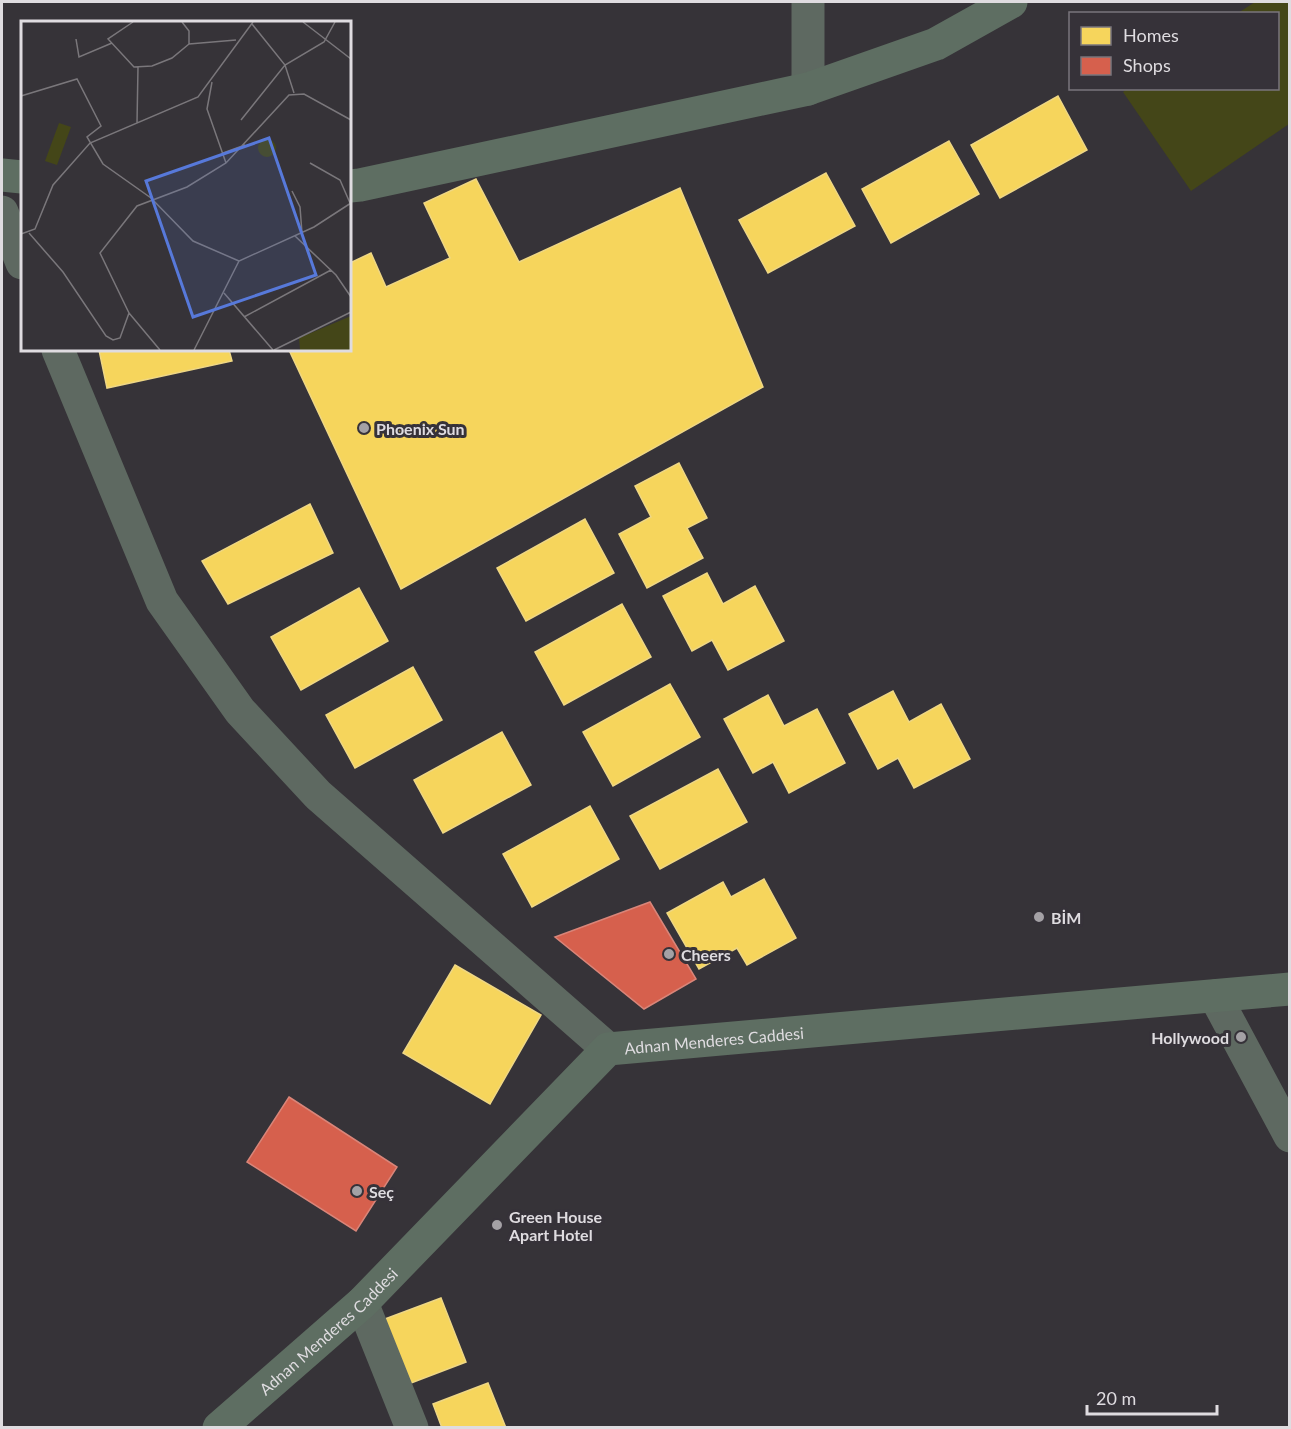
<svg xmlns="http://www.w3.org/2000/svg" width="1291" height="1429" viewBox="0 0 1291 1429" font-family="Lato,sans-serif">
  <style>
    .grass { fill: #444618 }
    .homes { fill: #f6d55c; stroke: #efd784; stroke-width: 1.5 }
    .shops { fill: #d6604d; stroke: #d98579; stroke-width: 1.5 }
    .lines { fill: none; stroke-linecap: round; stroke-linejoin: round }
    .street { stroke: #5e6961; stroke-width: 33 }
    .secondary { stroke: #5e6e62; stroke-width: 33 }
    .poi-dot { fill: #a4a1a5; stroke: #363239; stroke-width: 2 }
    .labels { text-anchor: middle; dominant-baseline: central; stroke-width: 6; stroke-linejoin: round; paint-order: stroke }
    .poi-label { font-size: 16px; font-weight: bold; fill: #dfdce0; stroke: #363239; text-anchor: start }
    .street-label { font-size: 16px; fill: #dfdce0; stroke: #363239 }
    .inset-road { fill: none; stroke: #7a777b; stroke-width: 1.5 }
    .view { fill: #5779da; fill-opacity: 0.15; stroke: #5779da; stroke-width: 3 }
    .inset-edge { fill: none; stroke: #dfdce0; stroke-width: 3 }
  </style>
  <rect width="100%" height="100%" fill="#363338"/>
  <path class="grass" d="M1255,2h34v122l-98,67 -68,-99 5,-4h150v-74l-40,-1z"/>
  <g class="homes">
    <path d="M1058,96l29,54 -87,48 -29,-53z"/>
    <path d="M949,141l30,53 -88,49 -29,-54z"/>
    <path d="M826,173l29,53 -87,47 -29,-53z"/>
    <path d="M476,179l43,83 161,-74 83,199 -362,202 -112,-239h61v-87l21,-10 15,34 64,-29 -26,-55z"/>
    <path d="M99,350h130l3,11 -125,27z"/>
    <path d="M679,463l28,55 -20,10 16,30 -56,30 -28,-54 32,-17 -16,-31z"/>
    <path d="M310,504l23,49 -105,51 -26,-43z"/>
    <path d="M585,519l29,54 -88,48 -29,-53z"/>
    <path d="M707,573l16,31 32,-18 29,55 -56,29 -16,-30 -20,11 -29,-55z"/>
    <path d="M359,588l29,53 -87,49 -30,-53z"/>
    <path d="M622,604l29,53 -87,48 -29,-53z"/>
    <path d="M413,667l29,53 -87,48 -29,-53z"/>
    <path d="M670,684l30,53 -87,49 -30,-54z"/>
    <path d="M893,691l16,31 32,-18 29,55 -56,29 -16,-30 -20,11 -29,-55z"/>
    <path d="M768,695l16,31 33,-17 28,54 -56,30 -16,-31 -20,11 -29,-54z"/>
    <path d="M502,732l29,53 -88,48 -29,-53z"/>
    <path d="M718,769l29,53 -87,47 -30,-53z"/>
    <path d="M590,806l29,53 -87,48 -29,-53z"/>
    <path d="M764,879l32,59 -49,27 -10,-17 -38,21 -32,-56 56,-31 8,15z"/>
    <path d="M455,965l86,50 -51,89 -87,-51z"/>
    <path d="M441,1298l25,64 -55,21 -26,-64z"/>
    <path d="M488,1383l18,45h-64l-9,-24z"/>
  </g>
  <g class="shops">
    <path d="M650,902l46,77 -52,30 -89,-72z"/>
    <path d="M289,1097l108,70 -41,64 -109,-69z"/>
  </g>
  <g class="lines">
    <g class="street">
      <path d="M808,2v87"/>
      <path d="M2,212l20,51"/>
      <path d="M58,350l104,251 78,110 78,84 290,254"/>
      <path d="M1215,996l75,140"/>
      <path d="M362,1303l50,125"/>
    </g>
    <g class="secondary">
      <path d="M2,175l20,2"/>
      <path d="M350,186l10,-1 448,-96 128,-45 75,-42"/>
      <path id="s1" d="M219,1428l143,-125 246,-254 682,-60"/>
    </g>
  </g>
  <g class="poi-dot">
    <circle cx="364" cy="428" r="6"/>
    <circle cx="1039" cy="917" r="6"/>
    <circle cx="669" cy="954" r="6"/>
    <circle cx="1241" cy="1037" r="6"/>
    <circle cx="357" cy="1191" r="6"/>
    <circle cx="497" cy="1225" r="6"/>
  </g>
  <g class="labels">
    <g class="poi-label">
      <text x="376" y="428">Phoenix Sun</text>
      <text x="1051" y="917">BİM</text>
      <text x="681" y="954">Cheers</text>
      <text x="1229" y="1037" text-anchor="end">Hollywood</text>
      <text x="369" y="1191">Seç</text>
      <text x="509" y="1216">Green House<tspan x="509" dy="18">Apart Hotel</tspan></text>
    </g>
    <g class="street-label">
      <text stroke="none"><textPath href="#s1" startOffset="650">Adnan Menderes Caddesi</textPath></text>
      <text stroke="none"><textPath href="#s1" startOffset="146">Adnan Menderes Caddesi</textPath></text>
    </g>
  </g>
  <g transform="translate(21 21)">
    <rect width="330" height="330" fill="#363338"/>
    <path d="M38,102l12,4 -14,38 -12,-4zM237 127a9 9 0 1 1 18 0a9 9 0 1 1-18 0Z" fill="#444618"/>
    <path d="M330,295v34h-51l-1,-12z" fill="#444618"/>
    <path class="inset-road" d="M112,1l-25,17 26,28 18,-1 20,-8 17,-14v-13l-7,-9M282,1l48,37M231,3l33,41 9,28M55,18l3,18 33,-14M168,23l47,-4M191,61l-5,27 19,54M0,75l56,-17 24,47 -14,11 16,27 48,34 42,43 46,20M220,99l44,-55 39,-23 11,-20M116,102l1,-56M202,132l22,-8M289,142l30,17 10,23M271,170l8,16 2,26M8,212l34,39 43,64 7,4 7,-2 9,-25 -29,-60 37,-47 50,-19 39,-24 63,-68 15,-1 47,26M0,213l14,-5 18,-44 37,-42 108,-46 55,-75M274,215l41,39 15,22M203,272l49,57M108,292l31,37M223,296l87,-47M173,329l45,-89 75,-34 37,-24M253,329l77,-38"/>
    <path class="view" d="M248,117l47,137 -123,42 -47,-136z"/>
    <rect width="330" height="330" class="inset-edge"/>
  </g>
  <rect width="1291" height="1429" fill="none" stroke="#dfdce0" stroke-width="6"/>
  <rect x="1069" y="12" width="210" height="78" fill="#363239" stroke="#7a767c" stroke-width="1.5"/>
  <rect x="1081" y="27" width="30" height="18" fill="#f6d55c" stroke="#7a767c" stroke-width="1.5"/>
  <text x="1123" y="42" font-size="18" fill="#dfdce0">Homes</text>
  <rect x="1081" y="57" width="30" height="18" fill="#d6604d" stroke="#7a767c" stroke-width="1.5"/>
  <text x="1123" y="72" font-size="18" fill="#dfdce0">Shops</text>
  <path d="M1087 1405v9h130v-9" fill="none" stroke="#dfdce0" stroke-width="3"/>
  <text x="1096" y="1405" font-size="18" fill="#dfdce0" stroke="#363239" stroke-width="4.5" paint-order="stroke">20 m</text>
</svg>
